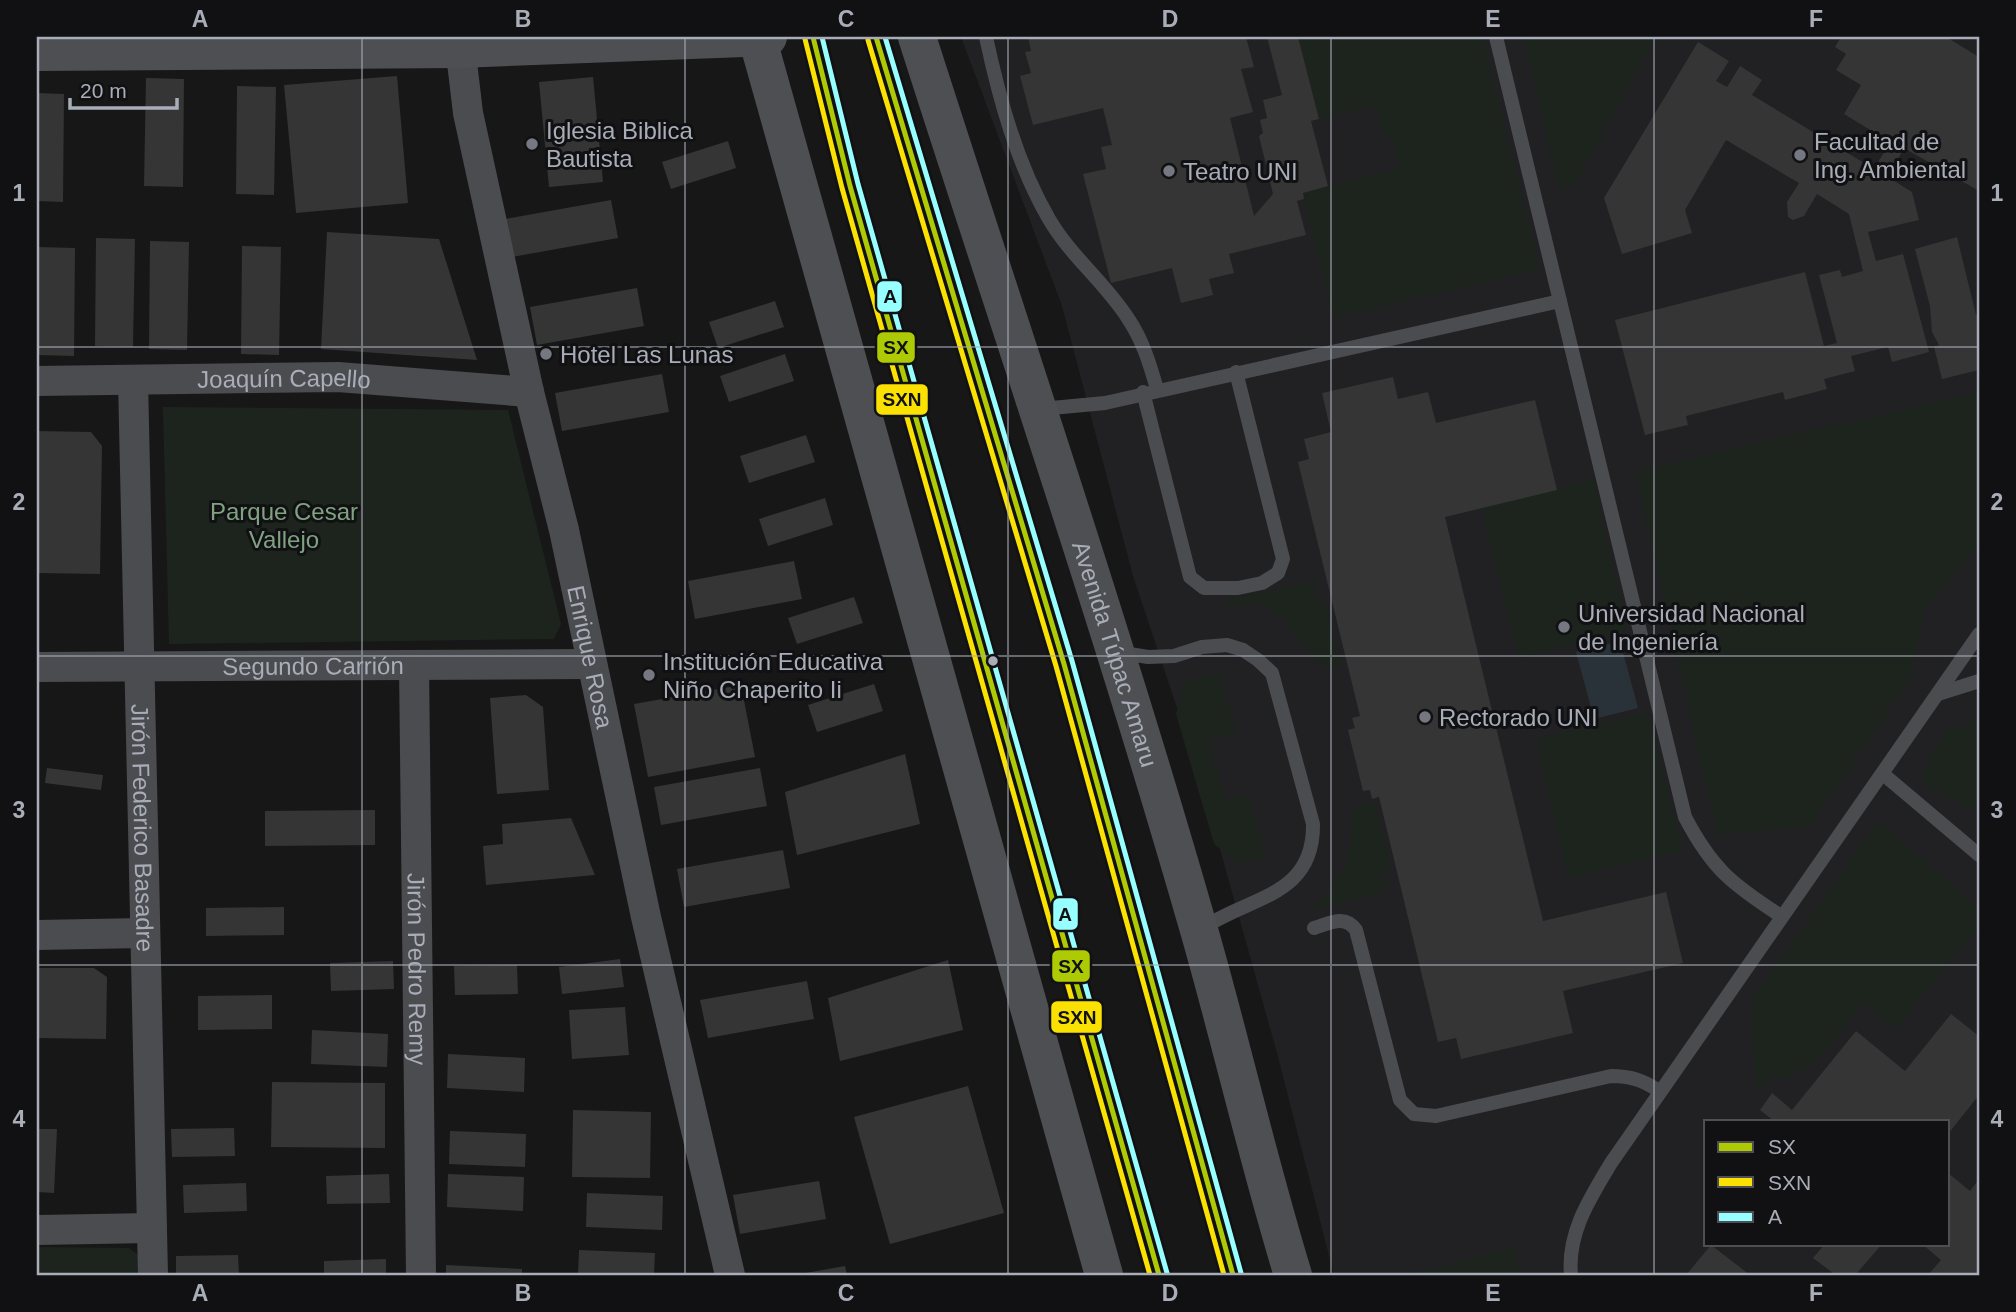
<svg xmlns="http://www.w3.org/2000/svg" width="2016" height="1312" viewBox="0 0 2016 1312" font-family="Arial,sans-serif">
  <style>
    .built { fill: #212123; fill-rule: evenodd }
    .green { fill: #1d241e }
    .water { fill: #2a3239 }
    .building { fill: #353536 }
    .lines { fill: none; stroke-linecap: round; stroke-linejoin: round }
    .lane { stroke: #4b4c50; stroke-width: 14 }
    .street { stroke: #4b4c50; stroke-width: 30 }
    .primary { stroke: #4d4f52; stroke-width: 38 }
    .bus-1-casing { stroke: #111113; stroke-width: 10 }
    .bus-2-casing { stroke: #111113; stroke-width: 10 }
    .bus-3-casing { stroke: #111113; stroke-width: 10 }
    .bus-1 { stroke: #aeca04; stroke-width: 5 }
    .bus-2 { stroke: #fae102; stroke-width: 5 }
    .bus-3 { stroke: #97ffff; stroke-width: 5 }
    .grid { fill: none; stroke: #a8adb8; stroke-width: 2; stroke-opacity: 0.55 }
    .poi-dot { fill: #757880; stroke: #111113; stroke-width: 2.5 }
    .bus-dot { fill: #a8adb8; stroke: #111113; stroke-width: 2.5 }
    .labels { text-anchor: middle; dominant-baseline: central; stroke-width: 6; stroke-linejoin: round; paint-order: stroke }
    .poi-label { font-size: 24px; fill: #a8adb8; stroke: #111113; text-anchor: start }
    .street-label { font-size: 24px; fill: #a8adb8; stroke: #111113 }
    .park-label { font-size: 24px; fill: #7fa381; stroke: #111113 }
    .line-badge { stroke: #111113; stroke-width: 2.5 }
    .pale-badge-label { font-size: 19px; text-anchor: middle; font-weight: bold; fill: #111 }
    .neatline { fill: none; stroke: #a8adb8; stroke-width: 2.5 }
    .grid-label { font-size: 23px; text-anchor: middle; font-weight: bold; fill: #a8adb8 }
  </style>
  <rect width="100%" height="100%" fill="#171717"/>
  <path class="built" d="M961,37h1018v1238h-645l-57,-222 -78,-279 -66,-198 -71,-270zM1706,1121h242v123h-242z"/>
  <g class="green">
    <path d="M1298,37h184l58,232 -207,49 -30,-125 97,-24 -9,-33 -8,2 -8,-33 -56,14z"/>
    <path d="M1523,37h132l-80,147 -16,5z"/>
    <path d="M1979,392v152l-55,68 -14,68 -99,146 -94,9 -82,-364z"/>
    <path d="M163,407l345,3 53,214 -7,15 -385,5z"/>
    <path d="M1594,479l32,151 -107,28 -37,-150z"/>
    <path d="M1313,581l6,22h6l17,63c-38,9 -43,-44 -72,-58 -14,-6 -29,-3 -43,-2l-1,-6z"/>
    <path d="M1219,673l18,58 -29,10 18,59 22,-7 19,63 -28,8 -25,-20 -38,-130 9,-31z"/>
    <path d="M1648,712l34,139 -114,27 -32,-139z"/>
    <path d="M1979,719v81l-5,10 -49,-25 -3,-7c17,-41 14,-45 57,-59z"/>
    <path d="M1375,801l16,67 -9,3 5,19 -72,20c2,-11 24,-30 30,-44 8,-20 2,-39 12,-59z"/>
    <path d="M1878,821l101,87v20l-84,101 -32,-26c-23,27 -54,82 -94,75l-13,15 -5,-92z"/>
    <path d="M37,1247l92,1 10,8v19h-102z"/>
    <path d="M1512,1247l9,28h-111z"/>
  </g>
  <path class="water" d="M1620,641l18,67 -44,11 -18,-67z"/>
  <g class="building">
    <path d="M1028,37h218l8,30 -13,2 12,43 -23,6 24,98 19,-22 -14,-58 4,-3 -3,-13 7,-2 -4,-18 19,-5 -15,-58h31l21,82 -8,2 17,65 -25,7 1,6 -7,2 9,34 -77,19 5,19 -25,6 4,16 -32,8 -9,-35 -61,15 -28,-109 23,-5 -5,-22 11,-2 -9,-37 -70,17 -13,-49 11,-3 -6,-21 6,-1z"/>
    <path d="M1841,37h105l33,20v134l-75,-43 -16,29 24,15 7,28 -51,12 8,29 27,-7 26,98 -37,10 -4,-15 -37,9 4,15 -31,8 3,10 -42,11 -2,-8 -97,24 2,9 -43,10 -30,-115 190,-48 19,74 13,-3 -18,-68 21,-5 2,7 21,-6 -14,-57 -32,-20 -13,22 -11,4 -5,-3 -1,-15 12,-19 -73,-43 -41,70 7,23 -70,21 -18,-56 94,-156 31,19 -13,20 11,6 13,-21 22,14 -10,15 122,74 16,-27 -46,-28 17,-29 -25,-15 10,-16 -11,-7z"/>
    <path d="M397,76l11,127 -112,10 -12,-128z"/>
    <path d="M593,77l10,105 -54,5 -10,-105z"/>
    <path d="M146,78l38,1 -1,108 -39,-1z"/>
    <path d="M237,86l39,1 -2,108 -38,-1z"/>
    <path d="M37,93l27,1 -1,108 -26,-1z"/>
    <path d="M728,141l8,27 -65,21 -9,-27z"/>
    <path d="M611,200l7,38 -106,19 -7,-38z"/>
    <path d="M327,232l112,7 38,121 -156,-11z"/>
    <path d="M1957,237l19,78 3,-1v56l-37,9 -8,-32 5,-2 -7,-13 -2,-26 -15,-57z"/>
    <path d="M96,238l39,1 -2,108 -38,-1z"/>
    <path d="M150,241l39,1 -2,108 -38,-1z"/>
    <path d="M242,246l39,1 -2,108 -38,-1z"/>
    <path d="M37,247l38,1 -1,108 -37,-1z"/>
    <path d="M637,288l7,38 -107,19 -7,-38z"/>
    <path d="M775,301l9,26 -66,21 -9,-26z"/>
    <path d="M785,354l9,27 -65,21 -9,-26z"/>
    <path d="M662,374l7,38 -107,19 -7,-38z"/>
    <path d="M1393,377l5,22 30,-7 8,31 99,-23 22,90 -112,27 98,404 123,-29 17,71 -120,28 10,42 -112,26 -5,-21 -18,4 -59,-245 -7,2 -2,-9 -7,1 -15,-61 7,-2 -3,-10 8,-2 -62,-254 11,-3 -5,-20 27,-7 -9,-39z"/>
    <path d="M37,431l54,1 11,14 -2,128 -63,-1z"/>
    <path d="M806,435l9,27 -66,21 -9,-27z"/>
    <path d="M825,498l8,27 -65,21 -9,-27z"/>
    <path d="M794,561l8,38 -107,20 -7,-38z"/>
    <path d="M854,597l9,26 -66,21 -9,-26z"/>
    <path d="M874,684l9,27 -66,21 -9,-27z"/>
    <path d="M741,685l14,72 -107,20 -14,-73z"/>
    <path d="M526,695l17,12 6,83 -52,4 -7,-96z"/>
    <path d="M905,754l15,70 -123,31 -12,-63z"/>
    <path d="M47,768l56,7 -2,15 -56,-7z"/>
    <path d="M760,768l7,38 -106,19 -7,-38z"/>
    <path d="M375,810v35l-110,1v-35z"/>
    <path d="M571,818l24,57 -109,10 -3,-39 20,-2 -1,-20z"/>
    <path d="M783,850l7,38 -106,19 -7,-38z"/>
    <path d="M284,907v28l-78,1v-28z"/>
    <path d="M620,959l4,28 -62,7 -3,-27z"/>
    <path d="M948,960l15,70 -123,31 -12,-63z"/>
    <path d="M393,961l1,28 -63,2 -1,-28z"/>
    <path d="M517,965l1,29 -63,1 -1,-29z"/>
    <path d="M37,968h57l13,9 -1,62 -69,-1z"/>
    <path d="M807,981l7,38 -106,19 -8,-38z"/>
    <path d="M272,995v34l-74,1v-34z"/>
    <path d="M625,1007l4,48 -57,4 -3,-49z"/>
    <path d="M1951,1014l28,22v59l-31,39v-13h-174l-14,-11 12,-17 20,17 64,-79 49,40z"/>
    <path d="M312,1030l76,4 -1,33 -76,-3z"/>
    <path d="M448,1054l77,4 -1,34 -77,-4z"/>
    <path d="M272,1082l113,1v65l-114,-1z"/>
    <path d="M968,1086l36,127 -114,31 -36,-127z"/>
    <path d="M573,1110l78,2 -1,66 -78,-1z"/>
    <path d="M234,1128l1,28 -63,1 -1,-28z"/>
    <path d="M37,1129h20l-3,64 -17,-1z"/>
    <path d="M450,1131l76,3 -1,33 -76,-3z"/>
    <path d="M1948,1173l22,18 9,-12v96h-51l13,-15 -19,-16h26z"/>
    <path d="M389,1174l1,29 -63,1 -1,-28z"/>
    <path d="M448,1174l76,3 -1,34 -76,-4z"/>
    <path d="M819,1181l7,38 -86,15 -7,-39z"/>
    <path d="M246,1183l1,28 -63,2 -1,-28z"/>
    <path d="M587,1193l76,3 -1,34 -76,-3z"/>
    <path d="M1825,1244h57l-25,29 3,2h-29l2,-2 -20,-15z"/>
    <path d="M1711,1245l39,30h-64z"/>
    <path d="M579,1250l76,3 -1,22h-76z"/>
    <path d="M238,1255l1,20h-63v-19z"/>
    <path d="M386,1259v16h-62v-14z"/>
    <path d="M446,1265l76,4v6h-76z"/>
    <path d="M845,1266l2,9h-47v-1z"/>
  </g>
  <g class="lines">
    <g class="lane">
      <path d="M813,37l37,149 309,1089"/>
      <path d="M876,37l188,627 169,611"/>
      <path d="M986,37c13,61 31,127 63,182 22,38 57,64 80,101 14,21 21,45 28,69"/>
      <path d="M1496,37l189,780c27,52 48,68 96,99"/>
      <path d="M1143,392l47,185 14,11h34l24,-5 16,-10 5,-14 -47,-187"/>
      <path d="M1041,409l64,-6 455,-102"/>
      <path d="M1117,652l31,5 26,-1 28,-9 25,-2 16,5 15,10 14,13 41,151c1,74 -65,72 -113,106"/>
      <path d="M1938,694l41,-13"/>
      <path d="M1883,774l96,81"/>
      <path d="M1314,928c16,-5 31,-14 42,2l44,170 14,14 22,2 175,-40c19,0 32,4 48,15"/>
      <path d="M1571,1275c-4,-42 19,-77 40,-112l368,-529"/>
    </g>
    <g class="street">
      <path id="s1" d="M459,37l9,76 61,279 35,138 82,387 84,358"/>
      <path id="s2" d="M133,380l20,895"/>
      <path id="s3" d="M37,381l301,-4 191,15"/>
      <path id="s4" d="M414,665l7,610"/>
      <path id="s5" d="M37,667l553,-3"/>
      <path d="M37,935l107,-2"/>
      <path d="M37,1230l115,-2"/>
    </g>
    <g class="primary">
      <path d="M757,37l347,1238"/>
      <path id="s6" d="M917,37c95,297 196,593 282,893 33,115 59,231 94,345"/>
      <path d="M37,52l422,-3 309,-12"/>
    </g>
    <g class="bus-1-casing">
      <g id="bus-1">
        <path d="M813,37l37,149 309,1089"/>
        <path d="M876,37l188,627 169,611"/>
      </g>
    </g>
    <g class="bus-2-casing">
      <g id="bus-2">
        <path d="M805,39l37,149 308,1087"/>
        <path d="M868,40l188,626 168,609"/>
      </g>
    </g>
    <g class="bus-3-casing">
      <g id="bus-3">
        <path d="M822,37l36,147 309,1089"/>
        <path d="M885,37l187,624 169,612"/>
      </g>
    </g>
    <use href="#bus-1" class="bus-1"/>
    <use href="#bus-2" class="bus-2"/>
    <use href="#bus-3" class="bus-3"/>
  </g>
  <path class="grid" d="M362,37v1238M685,37v1238M1008,37v1238M1331,37v1238M1654,37v1238M37,347h1942M37,656h1942M37,965h1942"/>
  <g class="poi-dot">
    <circle cx="532" cy="144" r="7"/>
    <circle cx="1800" cy="155" r="7"/>
    <circle cx="1169" cy="171" r="7"/>
    <circle cx="546" cy="354" r="7"/>
    <circle cx="1564" cy="627" r="7"/>
    <circle cx="649" cy="675" r="7"/>
    <circle cx="1425" cy="717" r="7"/>
  </g>
  <circle class="bus-dot" cx="993" cy="661" r="6"/>
  <g class="labels">
    <g class="poi-label">
      <text x="546" y="130">Iglesia Biblica<tspan x="546" dy="28">Bautista</tspan></text>
      <text x="1814" y="141">Facultad de<tspan x="1814" dy="28">Ing. Ambiental</tspan></text>
      <text x="1183" y="171">Teatro UNI</text>
      <text x="560" y="354">Hotel Las Lunas</text>
      <text x="1578" y="613">Universidad Nacional<tspan x="1578" dy="28">de Ingeniería</tspan></text>
      <text x="663" y="661">Institución Educativa<tspan x="663" dy="28">Niño Chaperito Ii</tspan></text>
      <text x="1439" y="717">Rectorado UNI</text>
    </g>
    <g class="street-label">
      <text stroke="none"><textPath href="#s3" startOffset="247">Joaquín Capello</textPath></text>
      <text stroke="none"><textPath href="#s6" startOffset="648">Avenida Túpac Amaru</textPath></text>
      <text stroke="none"><textPath href="#s1" startOffset="634">Enrique Rosa</textPath></text>
      <text stroke="none"><textPath href="#s5" startOffset="276">Segundo Carrión</textPath></text>
      <text stroke="none"><textPath href="#s2" startOffset="448">Jirón Federico Basadre</textPath></text>
      <text stroke="none"><textPath href="#s4" startOffset="304">Jirón Pedro Remy</textPath></text>
    </g>
    <g class="park-label">
      <text x="284" y="511">Parque Cesar<tspan x="284" dy="28">Vallejo</tspan></text>
    </g>
  </g>
  <g class="line-badge">
    <rect x="876" y="280" width="27" height="33" rx="7" fill="#97ffff"/>
    <rect x="876" y="331" width="40" height="33" rx="7" fill="#aeca04"/>
    <rect x="875" y="383" width="54" height="33" rx="7" fill="#fae102"/>
    <rect x="1052" y="897" width="27" height="34" rx="7" fill="#97ffff"/>
    <rect x="1051" y="949" width="40" height="34" rx="7" fill="#aeca04"/>
    <rect x="1050" y="1000" width="53" height="34" rx="7" fill="#fae102"/>
  </g>
  <g class="pale-badge-label">
    <text x="890" y="303">A</text>
    <text x="896" y="354">SX</text>
    <text x="902" y="406">SXN</text>
    <text x="1065" y="921">A</text>
    <text x="1071" y="973">SX</text>
    <text x="1077" y="1024">SXN</text>
  </g>
  <rect width="2016" height="1312" fill="none" stroke="#111113" stroke-width="77"/>
  <rect x="1704" y="1120" width="245" height="126" fill="#111113" stroke="#4d4f55" stroke-width="2"/>
  <rect x="1718" y="1142" width="35" height="10" fill="#aeca04" stroke="#4d4f55" stroke-width="2"/>
  <text x="1768" y="1154" font-size="21" fill="#a8adb8">SX</text>
  <rect x="1718" y="1177" width="35" height="10" fill="#fae102" stroke="#4d4f55" stroke-width="2"/>
  <text x="1768" y="1190" font-size="21" fill="#a8adb8">SXN</text>
  <rect x="1718" y="1212" width="35" height="10" fill="#97ffff" stroke="#4d4f55" stroke-width="2"/>
  <text x="1768" y="1224" font-size="21" fill="#a8adb8">A</text>
  <path d="M70 98v10h107v-10" fill="none" stroke="#a8adb8" stroke-width="3.5"/>
  <text x="80" y="98" font-size="21" fill="#a8adb8" stroke="#111113" stroke-width="5" paint-order="stroke">20 m</text>
  <rect x="38" y="38" width="1940" height="1236" class="neatline"/>
  <g class="grid-label">
    <text x="200" y="27">A</text>
    <text x="523" y="27">B</text>
    <text x="846" y="27">C</text>
    <text x="1170" y="27">D</text>
    <text x="1493" y="27">E</text>
    <text x="1816" y="27">F</text>
    <text x="19" y="201">1</text>
    <text x="1997" y="201">1</text>
    <text x="19" y="510">2</text>
    <text x="1997" y="510">2</text>
    <text x="19" y="818">3</text>
    <text x="1997" y="818">3</text>
    <text x="19" y="1127">4</text>
    <text x="1997" y="1127">4</text>
    <text x="200" y="1301">A</text>
    <text x="523" y="1301">B</text>
    <text x="846" y="1301">C</text>
    <text x="1170" y="1301">D</text>
    <text x="1493" y="1301">E</text>
    <text x="1816" y="1301">F</text>
  </g>
</svg>
